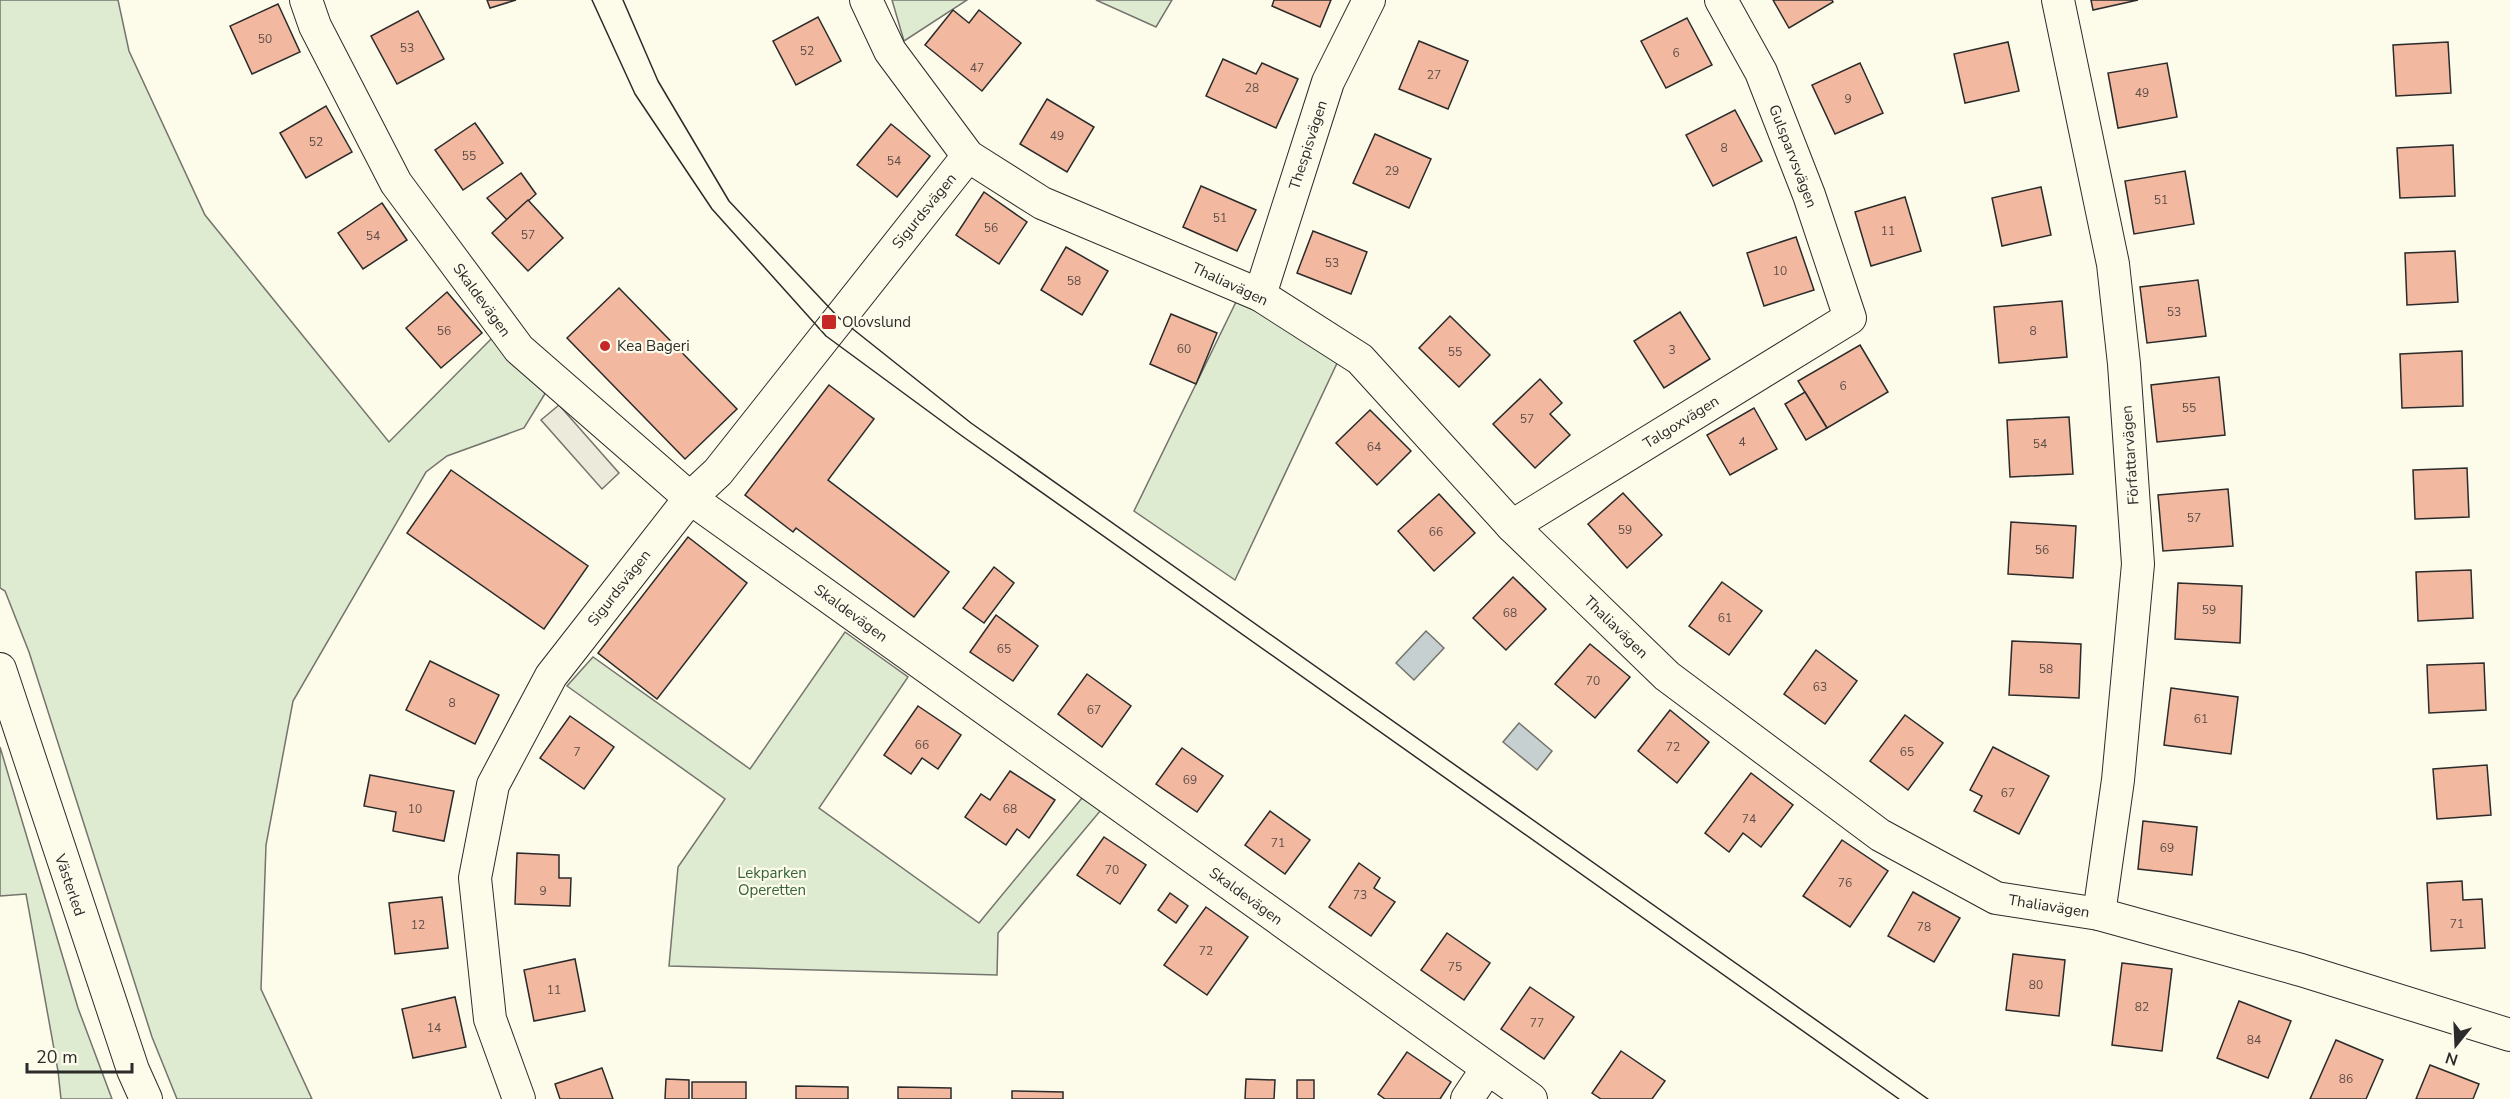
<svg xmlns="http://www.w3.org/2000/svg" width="2510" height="1099" viewBox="0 0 2510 1099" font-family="'Nunito Sans',sans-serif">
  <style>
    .green { fill: #deebd1; stroke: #74746e; stroke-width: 1.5 }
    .parking { fill: #eceadb; stroke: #74746e; stroke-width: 1.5 }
    .water { fill: #c7d0d0; stroke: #74746e; stroke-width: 1.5 }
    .building { fill: #f2b8a0; stroke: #2b2b2b; stroke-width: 1.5 }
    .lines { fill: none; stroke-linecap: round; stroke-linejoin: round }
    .minor-casing { stroke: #2b2b2b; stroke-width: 34 }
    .minor { stroke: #fdfbea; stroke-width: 32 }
    .tram { stroke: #2b2b2b; stroke-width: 1.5 }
    .poi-dot { fill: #c62828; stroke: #fdfbea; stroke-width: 2 }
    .labels { text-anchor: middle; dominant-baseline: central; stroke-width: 4.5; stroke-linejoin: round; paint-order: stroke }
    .number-label { font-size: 12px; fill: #5d4e48 }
    .street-label { font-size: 15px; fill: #2b2b2b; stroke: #fdfbea }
    .poi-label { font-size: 15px; fill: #2b2b2b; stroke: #fdfbea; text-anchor: start }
    .park-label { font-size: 15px; fill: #34623c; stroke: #fdfbea }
  </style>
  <rect width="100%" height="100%" fill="#fdfbea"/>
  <g class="green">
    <path d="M0,0h118l11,51 76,164 184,227 106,-107 51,57 -22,36 -77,28 -21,16 -133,229 -27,144 -5,144 51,110h-135l-25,-62 -123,-385 -24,-61 -5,-3z"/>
    <path d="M892,0h75l-63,41z"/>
    <path d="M1096,0h76l-16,27z"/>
    <path d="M1236,302l34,14 69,43 -104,221 -101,-69z"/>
    <path d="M845,632l63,45 -89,131 160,115 103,-125 19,12 -103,123 -1,42 -328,-9 9,-99 47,-68 -158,-113 26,-29 157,112z"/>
    <path d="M0,747l78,261 34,91h-51l-3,-28 -32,-177 -26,2z"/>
  </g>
  <path class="parking" d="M559,405l60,68 -17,16 -61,-69z"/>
  <g class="water">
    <path d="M1426,631l18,17 -30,32 -18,-17z"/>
    <path d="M1519,723l33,28 -15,19 -34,-28z"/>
  </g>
  <g class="building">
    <path d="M487,0h29l-26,8z"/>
    <path d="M1274,0h57l-11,27 -48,-21z"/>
    <path d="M1773,0h59l1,2 -44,26z"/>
    <path d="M2091,0h47l-45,10z"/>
    <path d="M278,4l22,48 -48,22 -22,-48z"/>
    <path d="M953,10l16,13 10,-13 42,33 -39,48 -57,-46z"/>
    <path d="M418,11l26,48 -47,25 -26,-48z"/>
    <path d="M818,17l23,44 -45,24 -23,-44z"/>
    <path d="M1687,18l25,47 -46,23 -25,-47z"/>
    <path d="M1419,41l49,20 -20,48 -49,-20z"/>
    <path d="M2008,42l11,49 -54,12 -11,-49z"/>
    <path d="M2448,42l3,51 -55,3 -3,-51z"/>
    <path d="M1223,59l33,15 6,-11 36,16 -22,49 -70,-32z"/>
    <path d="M1860,63l23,50 -48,21 -23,-49z"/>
    <path d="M2167,63l10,54 -59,11 -10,-55z"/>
    <path d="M1047,99l47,28 -27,45 -47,-28z"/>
    <path d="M326,106l26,46 -46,26 -26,-45z"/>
    <path d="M1735,110l27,51 -49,25 -27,-51z"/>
    <path d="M475,123l28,40 -40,27 -28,-40z"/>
    <path d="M891,124l39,32 -33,41 -40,-32z"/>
    <path d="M1375,134l56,25 -22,49 -56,-25z"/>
    <path d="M2453,145l2,51 -55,2 -3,-50z"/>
    <path d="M2185,171l9,53 -60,10 -9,-53z"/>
    <path d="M521,173l15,21 -29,26 -20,-22z"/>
    <path d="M1201,186l55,24 -19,41 -54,-24z"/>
    <path d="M2041,187l10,48 -49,11 -10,-48z"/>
    <path d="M984,192l43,30 -28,42 -43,-29z"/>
    <path d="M1905,197l16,54 -50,15 -16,-54z"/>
    <path d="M528,200l35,38 -35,33 -36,-38z"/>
    <path d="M382,203l25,37 -44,29 -25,-36z"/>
    <path d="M1313,231l54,21 -16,42 -54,-21z"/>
    <path d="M1796,237l18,53 -50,16 -17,-53z"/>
    <path d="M1066,247l42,24 -26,44 -41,-25z"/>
    <path d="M2455,251l3,51 -51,3 -2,-52z"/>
    <path d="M2198,280l8,56 -59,7 -7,-56z"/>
    <path d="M619,288l118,121 -52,50 -118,-121z"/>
    <path d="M447,292l35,41 -41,35 -35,-40z"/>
    <path d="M2062,301l5,56 -68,6 -5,-56z"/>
    <path d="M1680,312l30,47 -46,29 -30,-47z"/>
    <path d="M1171,314l46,19 -21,51 -46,-20z"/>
    <path d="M1450,316l40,39 -31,32 -40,-39z"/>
    <path d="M1860,345l28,47 -61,36 -29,-47z"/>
    <path d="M2462,351l1,55 -61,2 -2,-54z"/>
    <path d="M2219,377l6,58 -68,7 -6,-57z"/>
    <path d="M1540,379l22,24 -12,11 20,21 -35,33 -42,-44z"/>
    <path d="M829,385l45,34 -46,61 121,92 -35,45 -118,-89 -3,4 -48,-37z"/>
    <path d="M1805,392l22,36 -21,12 -21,-36z"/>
    <path d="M1754,408l23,41 -47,26 -23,-40z"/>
    <path d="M1370,410l41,41 -34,34 -41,-42z"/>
    <path d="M2069,417l4,57 -63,3 -3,-57z"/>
    <path d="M2467,468l2,49 -54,2 -2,-49z"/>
    <path d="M451,470l137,96 -44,63 -137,-96z"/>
    <path d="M2228,489l5,57 -70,5 -5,-56z"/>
    <path d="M1623,493l39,42 -35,33 -39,-44z"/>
    <path d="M1439,494l36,39 -41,38 -36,-40z"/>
    <path d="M2011,522l65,4 -3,52 -65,-4z"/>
    <path d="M688,537l59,46 -90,116 -59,-46z"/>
    <path d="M994,567l20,16 -30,40 -21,-15z"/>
    <path d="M2471,570l2,48 -55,3 -2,-49z"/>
    <path d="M1513,577l33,32 -40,41 -33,-32z"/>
    <path d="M1722,582l40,29 -33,44 -40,-29z"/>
    <path d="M2178,583l64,3 -2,57 -65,-4z"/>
    <path d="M996,615l42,31 -25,35 -43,-29z"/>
    <path d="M2012,641l69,3 -2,54 -70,-3z"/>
    <path d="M1590,644l40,33 -35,41 -40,-34z"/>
    <path d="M1816,650l41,31 -32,43 -41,-30z"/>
    <path d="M430,661l69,34 -24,49 -69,-34z"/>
    <path d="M2484,663l2,47 -57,3 -2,-48z"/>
    <path d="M1087,674l44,32 -29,41 -44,-33z"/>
    <path d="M2171,688l67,9 -7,57 -67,-9z"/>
    <path d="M918,706l43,29 -23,34 -16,-11 -11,16 -27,-19z"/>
    <path d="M1670,710l39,32 -32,41 -39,-32z"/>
    <path d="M1905,715l38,28 -35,47 -38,-29z"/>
    <path d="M570,716l44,31 -30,42 -44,-31z"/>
    <path d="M1993,747l56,29 -30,58 -45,-23 8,-15 -12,-6z"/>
    <path d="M1182,748l41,28 -26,36 -41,-28z"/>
    <path d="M2487,765l4,50 -54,4 -4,-50z"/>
    <path d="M1010,771l45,29 -26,38 -12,-9 -11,16 -41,-28 16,-23 9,6z"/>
    <path d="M1751,773l42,32 -32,42 -18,-14 -14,19 -24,-19z"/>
    <path d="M370,775l84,16 -10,50 -51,-10 3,-19 -32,-6z"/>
    <path d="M1270,811l40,29 -25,34 -40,-29z"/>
    <path d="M2143,821l54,6 -5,48 -54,-6z"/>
    <path d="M1104,837l42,28 -26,39 -43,-29z"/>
    <path d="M1842,840l46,31 -38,56 -47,-31z"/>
    <path d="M517,853l42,2v23h12l-1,28 -55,-2z"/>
    <path d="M1359,863l21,15 -6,10 21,14 -24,34 -42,-29z"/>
    <path d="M2462,881l1,19 19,-1 3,49 -54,3 -4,-68z"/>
    <path d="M1913,892l47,26 -26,44 -46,-26z"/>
    <path d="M1170,893l18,13 -12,17 -18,-13z"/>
    <path d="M442,897l6,51 -53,6 -6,-51z"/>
    <path d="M1206,907l42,30 -41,58 -43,-30z"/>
    <path d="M1447,933l43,30 -26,37 -43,-30z"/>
    <path d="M2013,954l52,6 -6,56 -53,-6z"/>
    <path d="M575,959l10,52 -51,10 -10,-51z"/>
    <path d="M2122,963l50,6 -10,82 -50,-6z"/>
    <path d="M1530,987l44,30 -30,42 -43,-30z"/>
    <path d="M455,997l11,50 -53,11 -11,-49z"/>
    <path d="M2239,1001l52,20 -23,57 -51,-20z"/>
    <path d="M2336,1040l47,20 -17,39h-56z"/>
    <path d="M1621,1051l44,30 -13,18h-51l-9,-6z"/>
    <path d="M1407,1052l44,30 -11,17h-55l-7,-5z"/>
    <path d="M2430,1065l49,19 -6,15h-57z"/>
    <path d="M602,1068l11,31h-53l-5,-15z"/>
    <path d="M666,1079l23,1v19h-24z"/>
    <path d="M1246,1079l29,1 -1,19h-29z"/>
    <rect x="1297" y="1080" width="17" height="19"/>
    <rect x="692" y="1082" width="54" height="17"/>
    <path d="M796,1086l52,1v12h-52z"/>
    <path d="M898,1087l53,1v11h-53z"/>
    <path d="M1012,1091l51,1v7h-51z"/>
  </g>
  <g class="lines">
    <g class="minor-casing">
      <g id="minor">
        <path d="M306,0l9,26 81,157 123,166 171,149 841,601"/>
        <path d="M866,0l24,51 78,105 74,47 218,92 100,64 152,167 155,150 213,159 116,63 103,16 202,56 209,65"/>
        <path d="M2058,0l55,264 11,100 14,200 -20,216 -19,134"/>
        <path d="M1260,295l68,-213 41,-82"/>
        <path d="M1512,526l338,-208 -41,-123 -48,-123 -40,-72"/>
        <path d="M0,669l133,401 13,29"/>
        <path d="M519,1099l-29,-80 -15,-141 18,-93 58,-109 139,-178 28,-26 250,-316"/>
        <path d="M1467,1099l20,-30"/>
      </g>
    </g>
    <use href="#minor" class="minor"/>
    <g class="tram">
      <path d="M592,0l43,94 77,115 114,127 136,100 937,663"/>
      <path d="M623,0l35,81 71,120 110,117 132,105 957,676"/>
    </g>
  </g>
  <g class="poi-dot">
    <rect x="821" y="314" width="16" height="16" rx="3"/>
    <circle cx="605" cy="346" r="6"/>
  </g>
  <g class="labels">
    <g class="number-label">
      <text x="265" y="39">50</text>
      <text x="407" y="48">53</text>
      <text x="807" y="51">52</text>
      <text x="1676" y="53">6</text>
      <text x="977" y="68">47</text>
      <text x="1434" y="75">27</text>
      <text x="1252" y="88">28</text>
      <text x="2142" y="93">49</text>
      <text x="1848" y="99">9</text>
      <text x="1057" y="136">49</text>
      <text x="316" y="142">52</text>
      <text x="1724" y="148">8</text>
      <text x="469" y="156">55</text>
      <text x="894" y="161">54</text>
      <text x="1392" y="171">29</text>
      <text x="2161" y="200">51</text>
      <text x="1220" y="218">51</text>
      <text x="991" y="228">56</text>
      <text x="1888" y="231">11</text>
      <text x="528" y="235">57</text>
      <text x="373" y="236">54</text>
      <text x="1332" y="263">53</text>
      <text x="1780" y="271">10</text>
      <text x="1074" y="281">58</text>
      <text x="2174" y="312">53</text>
      <text x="444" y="331">56</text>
      <text x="2033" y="331">8</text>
      <text x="1184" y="349">60</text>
      <text x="1672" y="350">3</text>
      <text x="1455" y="352">55</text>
      <text x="1843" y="386">6</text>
      <text x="2189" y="408">55</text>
      <text x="1527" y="419">57</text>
      <text x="1742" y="442">4</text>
      <text x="2040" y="444">54</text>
      <text x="1374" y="447">64</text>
      <text x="2194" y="518">57</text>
      <text x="1625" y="530">59</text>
      <text x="1436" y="532">66</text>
      <text x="2042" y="550">56</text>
      <text x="2209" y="610">59</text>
      <text x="1510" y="613">68</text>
      <text x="1725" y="618">61</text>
      <text x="1004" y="649">65</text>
      <text x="2046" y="669">58</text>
      <text x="1593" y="681">70</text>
      <text x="1820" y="687">63</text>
      <text x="452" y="703">8</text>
      <text x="1094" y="710">67</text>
      <text x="2201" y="719">61</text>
      <text x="922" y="745">66</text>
      <text x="1673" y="747">72</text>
      <text x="577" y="752">7</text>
      <text x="1907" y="752">65</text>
      <text x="1190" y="780">69</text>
      <text x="2008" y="793">67</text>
      <text x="415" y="809">10</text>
      <text x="1010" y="809">68</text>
      <text x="1749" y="819">74</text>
      <text x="1278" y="843">71</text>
      <text x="2167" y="848">69</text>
      <text x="1112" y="870">70</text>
      <text x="1845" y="883">76</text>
      <text x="543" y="891">9</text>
      <text x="1360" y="895">73</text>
      <text x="2457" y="924">71</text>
      <text x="418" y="925">12</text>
      <text x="1924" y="927">78</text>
      <text x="1206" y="951">72</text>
      <text x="1455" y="967">75</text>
      <text x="2036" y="985">80</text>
      <text x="554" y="990">11</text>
      <text x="2142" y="1007">82</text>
      <text x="1537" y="1023">77</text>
      <text x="434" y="1028">14</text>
      <text x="2254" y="1040">84</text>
      <text x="2346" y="1079">86</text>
    </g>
    <g class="street-label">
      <text transform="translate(1308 145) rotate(-72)">Thespisvägen</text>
      <text transform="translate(1793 156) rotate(69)">Gulsparvsvägen</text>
      <text transform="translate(924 211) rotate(-51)">Sigurdsvägen</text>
      <text transform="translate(1230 284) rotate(25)">Thaliavägen</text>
      <text transform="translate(482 300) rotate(54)">Skaldevägen</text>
      <text transform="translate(1681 422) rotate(-32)">Talgoxvägen</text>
      <text transform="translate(2130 455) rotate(-94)">Författarvägen</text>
      <text transform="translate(619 588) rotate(-52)">Sigurdsvägen</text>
      <text transform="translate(851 613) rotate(36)">Skaldevägen</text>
      <text transform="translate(1616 627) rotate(44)">Thaliavägen</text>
      <text transform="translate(70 885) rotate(71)">Västerled</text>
      <text transform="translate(1246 896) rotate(36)">Skaldevägen</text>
      <text transform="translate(2049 906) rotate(9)">Thaliavägen</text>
    </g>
    <g class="poi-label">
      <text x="842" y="322">Olovslund</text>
      <text x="617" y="346">Kea Bageri</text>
    </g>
    <g class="park-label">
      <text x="772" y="873">Lekparken<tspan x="772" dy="17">Operetten</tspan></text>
    </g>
  </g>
  <g transform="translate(2456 1045) rotate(198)" stroke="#fdfbea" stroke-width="4.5" paint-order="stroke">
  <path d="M0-4.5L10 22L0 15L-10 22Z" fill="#2b2b2b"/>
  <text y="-9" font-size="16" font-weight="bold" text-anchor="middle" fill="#2b2b2b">N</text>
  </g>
  <path d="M27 1063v9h105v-9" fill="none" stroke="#2b2b2b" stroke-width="3"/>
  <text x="36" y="1063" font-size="18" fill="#2b2b2b" stroke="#fdfbea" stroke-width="4.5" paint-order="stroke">20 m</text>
</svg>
